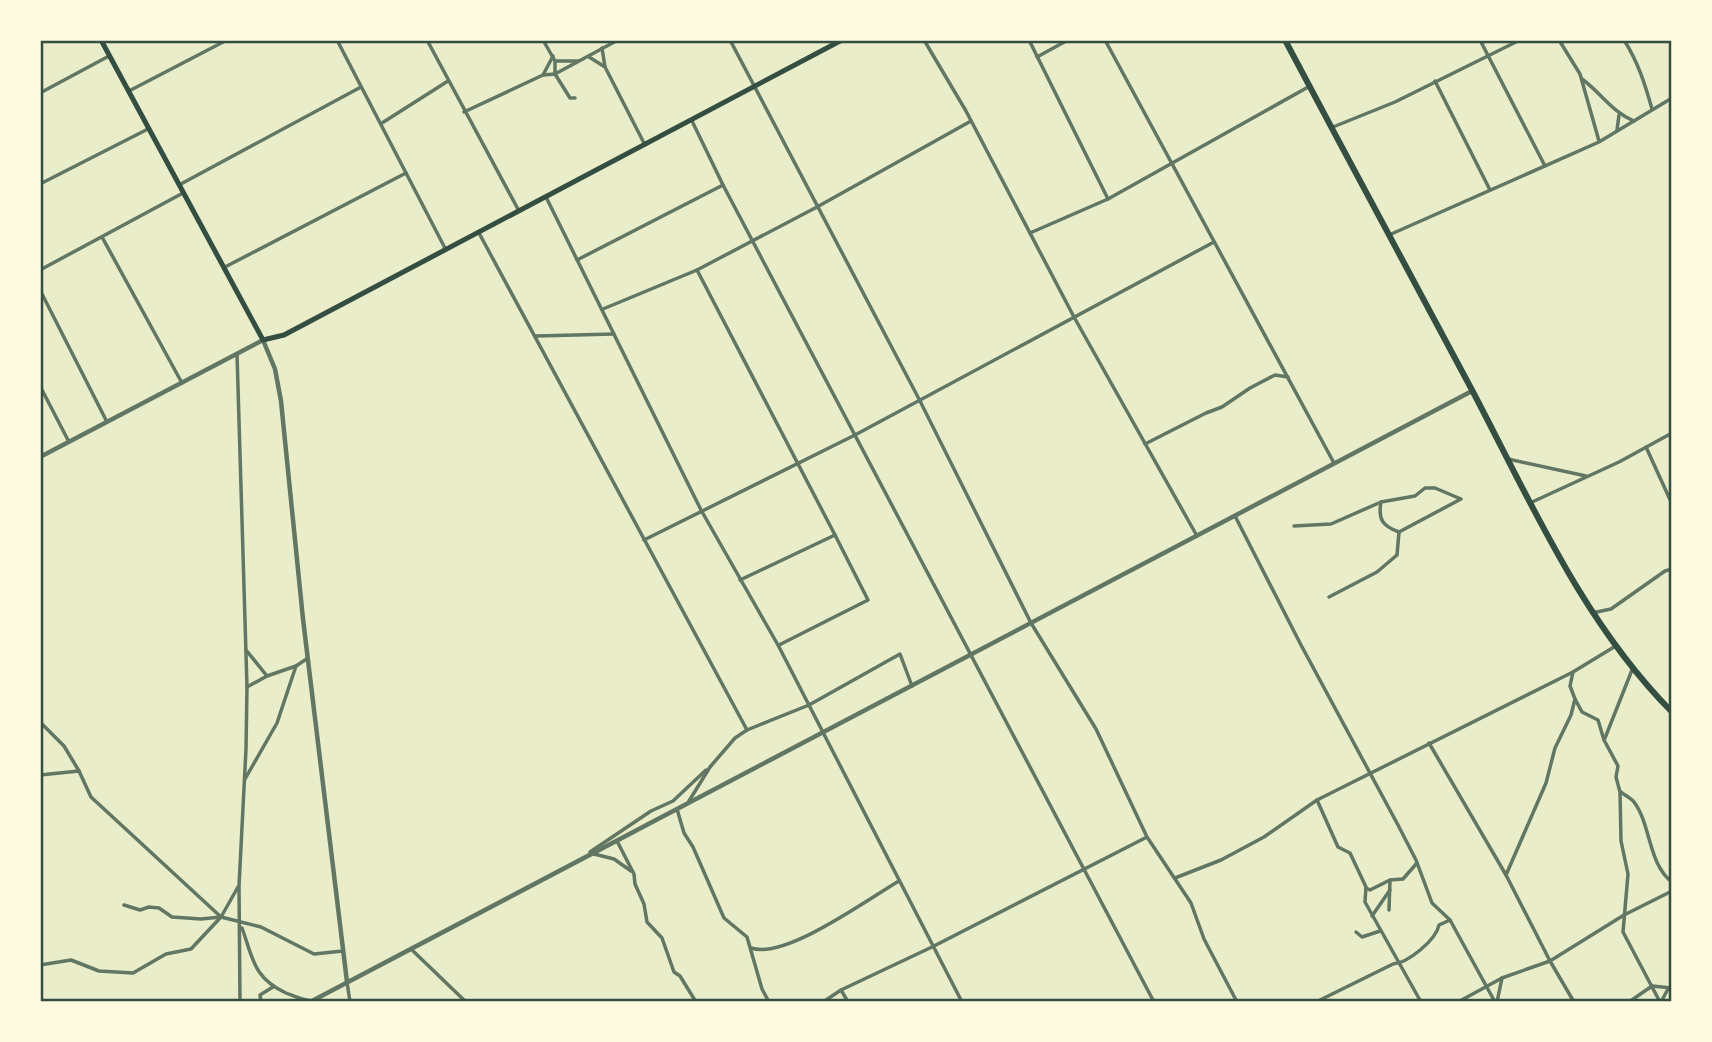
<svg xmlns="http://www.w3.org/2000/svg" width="1712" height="1042" viewBox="0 0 1712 1042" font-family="Quicksand,sans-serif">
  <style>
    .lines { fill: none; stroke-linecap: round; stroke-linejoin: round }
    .minor { stroke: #617663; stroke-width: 3.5 }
    .tertiary { stroke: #617663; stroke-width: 4.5 }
    .secondary { stroke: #344e41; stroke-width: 5 }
    .trunk { stroke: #344e41; stroke-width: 6 }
    .neatline { fill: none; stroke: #344e41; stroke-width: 2.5 }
  </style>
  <rect width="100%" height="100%" fill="#e9edc9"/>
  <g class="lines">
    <g class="minor">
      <path d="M337,40l109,210"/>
      <path d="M427,40l92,171"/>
      <path d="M543,40l12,21v13l15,24h5"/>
      <path d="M730,40l189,359 112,224 65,106 51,108 44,66 13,36 33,63"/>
      <path d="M924,40l42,71 108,206 123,219"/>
      <path d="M1029,40l79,159"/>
      <path d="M1105,40l229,423"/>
      <path d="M1480,40l65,126"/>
      <path d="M1559,40l21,34 19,67"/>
      <path d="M1624,40c14,22 21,44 28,69"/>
      <path d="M602,48l3,19"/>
      <path d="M589,57l16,10 40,78"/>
      <path d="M1037,57l31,-17"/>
      <path d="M555,61h23"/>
      <path d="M543,75l10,-19"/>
      <path d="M1582,79c18,13 30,33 52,42"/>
      <path d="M1435,81l55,109"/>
      <path d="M129,91l98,-51"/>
      <path d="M40,93l69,-37"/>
      <path d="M464,112l79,-37 12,-1 63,-34"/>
      <path d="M692,121l31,64 431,817"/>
      <path d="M382,123l66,-42"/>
      <path d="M1333,127l62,-25 125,-62"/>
      <path d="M1617,130l2,-15"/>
      <path d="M40,184l108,-55"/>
      <path d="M179,185l182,-98"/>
      <path d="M546,197l155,313 77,135 184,357"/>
      <path d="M479,233l268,497"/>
      <path d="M1030,233l78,-34 202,-113"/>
      <path d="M1389,235l210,-93 73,-44"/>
      <path d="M102,237l80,146"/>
      <path d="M577,260l146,-75"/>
      <path d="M225,267l181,-94"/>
      <path d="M40,270l143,-77"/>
      <path d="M697,270l138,265"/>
      <path d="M40,290l67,132"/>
      <path d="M603,309l94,-39 120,-63 154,-86"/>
      <path d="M536,336l78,-2"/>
      <path d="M237,354l10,333 -1,62 -7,137 1,116"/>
      <path d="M40,386l29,56"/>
      <path d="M1145,444l61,-31 16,-6 28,-19 25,-13 13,2"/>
      <path d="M1646,447l26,57"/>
      <path d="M1508,459l78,17"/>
      <path d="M1425,488h10l26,11 -62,33c-17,-6 -21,-13 -18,-30l34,-6z"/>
      <path d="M1530,503l89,-41 53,-29"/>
      <path d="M1235,516l66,129 97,180 18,35 16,43 18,17 45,82"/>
      <path d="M1294,526l37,-2 50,-22"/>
      <path d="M644,540l211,-105 359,-193"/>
      <path d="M740,580l95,-45 33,65 -89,45"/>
      <path d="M1329,597l48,-25 20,-17 2,-23"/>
      <path d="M1592,613l19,-4 54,-38 7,-2"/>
      <path d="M296,666l12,-8"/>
      <path d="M247,687l20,-11"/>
      <path d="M1575,699l7,13 16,8 6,20 14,26 -2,11 4,15 1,49 7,33 -5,58 37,70"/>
      <path d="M40,722l24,24 15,25"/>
      <path d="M1605,738l27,-68"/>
      <path d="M1429,743l77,132 44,86 24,41"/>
      <path d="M40,775l39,-4 12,26 130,120"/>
      <path d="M245,779l32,-56 19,-57 -29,10 -21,-26"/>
      <path d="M1621,792c3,3 10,6 13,10 17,22 14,62 38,80"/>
      <path d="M1317,800l21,47 12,6 16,34 -1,15 56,100"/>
      <path d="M689,801l21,-34 25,-29 12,-8 62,-25 91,-51 12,32"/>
      <path d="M677,809l7,24 9,14 31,71 23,19 15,52 7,13"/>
      <path d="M617,841l17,33 1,10 9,20 3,18 15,16 12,34 6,4 16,26"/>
      <path d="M590,852l61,-41 22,-10 33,-31"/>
      <path d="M594,854l20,5 17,12"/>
      <path d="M1506,875l40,-92 9,-35 16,-33 4,-16 -5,-13 3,-14"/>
      <path d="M1175,878l46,-18 43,-23 53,-37 256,-128 41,-25"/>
      <path d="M1366,888l4,2 20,-10 13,-1 14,-16"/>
      <path d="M124,905l16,5 9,-3 10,1 13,9 29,2 20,-2 40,10 53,27 29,-3"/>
      <path d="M1389,910l1,-30"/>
      <path d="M1372,916l18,-26"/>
      <path d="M242,928c11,30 11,50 44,65 10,4 16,7 26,8"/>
      <path d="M1356,932l6,5 18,-6"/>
      <path d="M751,948c34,12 117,-49 148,-67"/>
      <path d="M411,949l55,53"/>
      <path d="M40,965l31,-5 28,11 34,2 33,-19 25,-5 30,-32 17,-30"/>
      <path d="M347,982l3,20"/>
      <path d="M841,990l7,12"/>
      <path d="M261,1002l-1,-7 13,-8"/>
      <path d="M823,1002l18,-12 91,-43 215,-110"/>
      <path d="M1316,1002l77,-38c15,-1 43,-24 46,-39l11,-5"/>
      <path d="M1458,1002l44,-24 48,-17 74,-46 48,-24"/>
      <path d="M1497,1002l5,-24"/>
      <path d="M1629,1002l23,-16 20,2"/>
      <path d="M1661,1002l7,-13"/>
    </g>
    <g class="tertiary">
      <path d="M40,457l223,-117 12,29 6,32 22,218 44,363"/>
      <path d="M310,1002l1162,-611"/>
    </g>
    <path class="secondary" d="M101,40l162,300 21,-5 558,-295"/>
    <path class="trunk" d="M1285,40c62,117 125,234 187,350 59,112 110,231 200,322"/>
  </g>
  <rect width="1712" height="1042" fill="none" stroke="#fefae0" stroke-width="84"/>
  <rect x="42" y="42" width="1628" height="958" class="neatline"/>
</svg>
